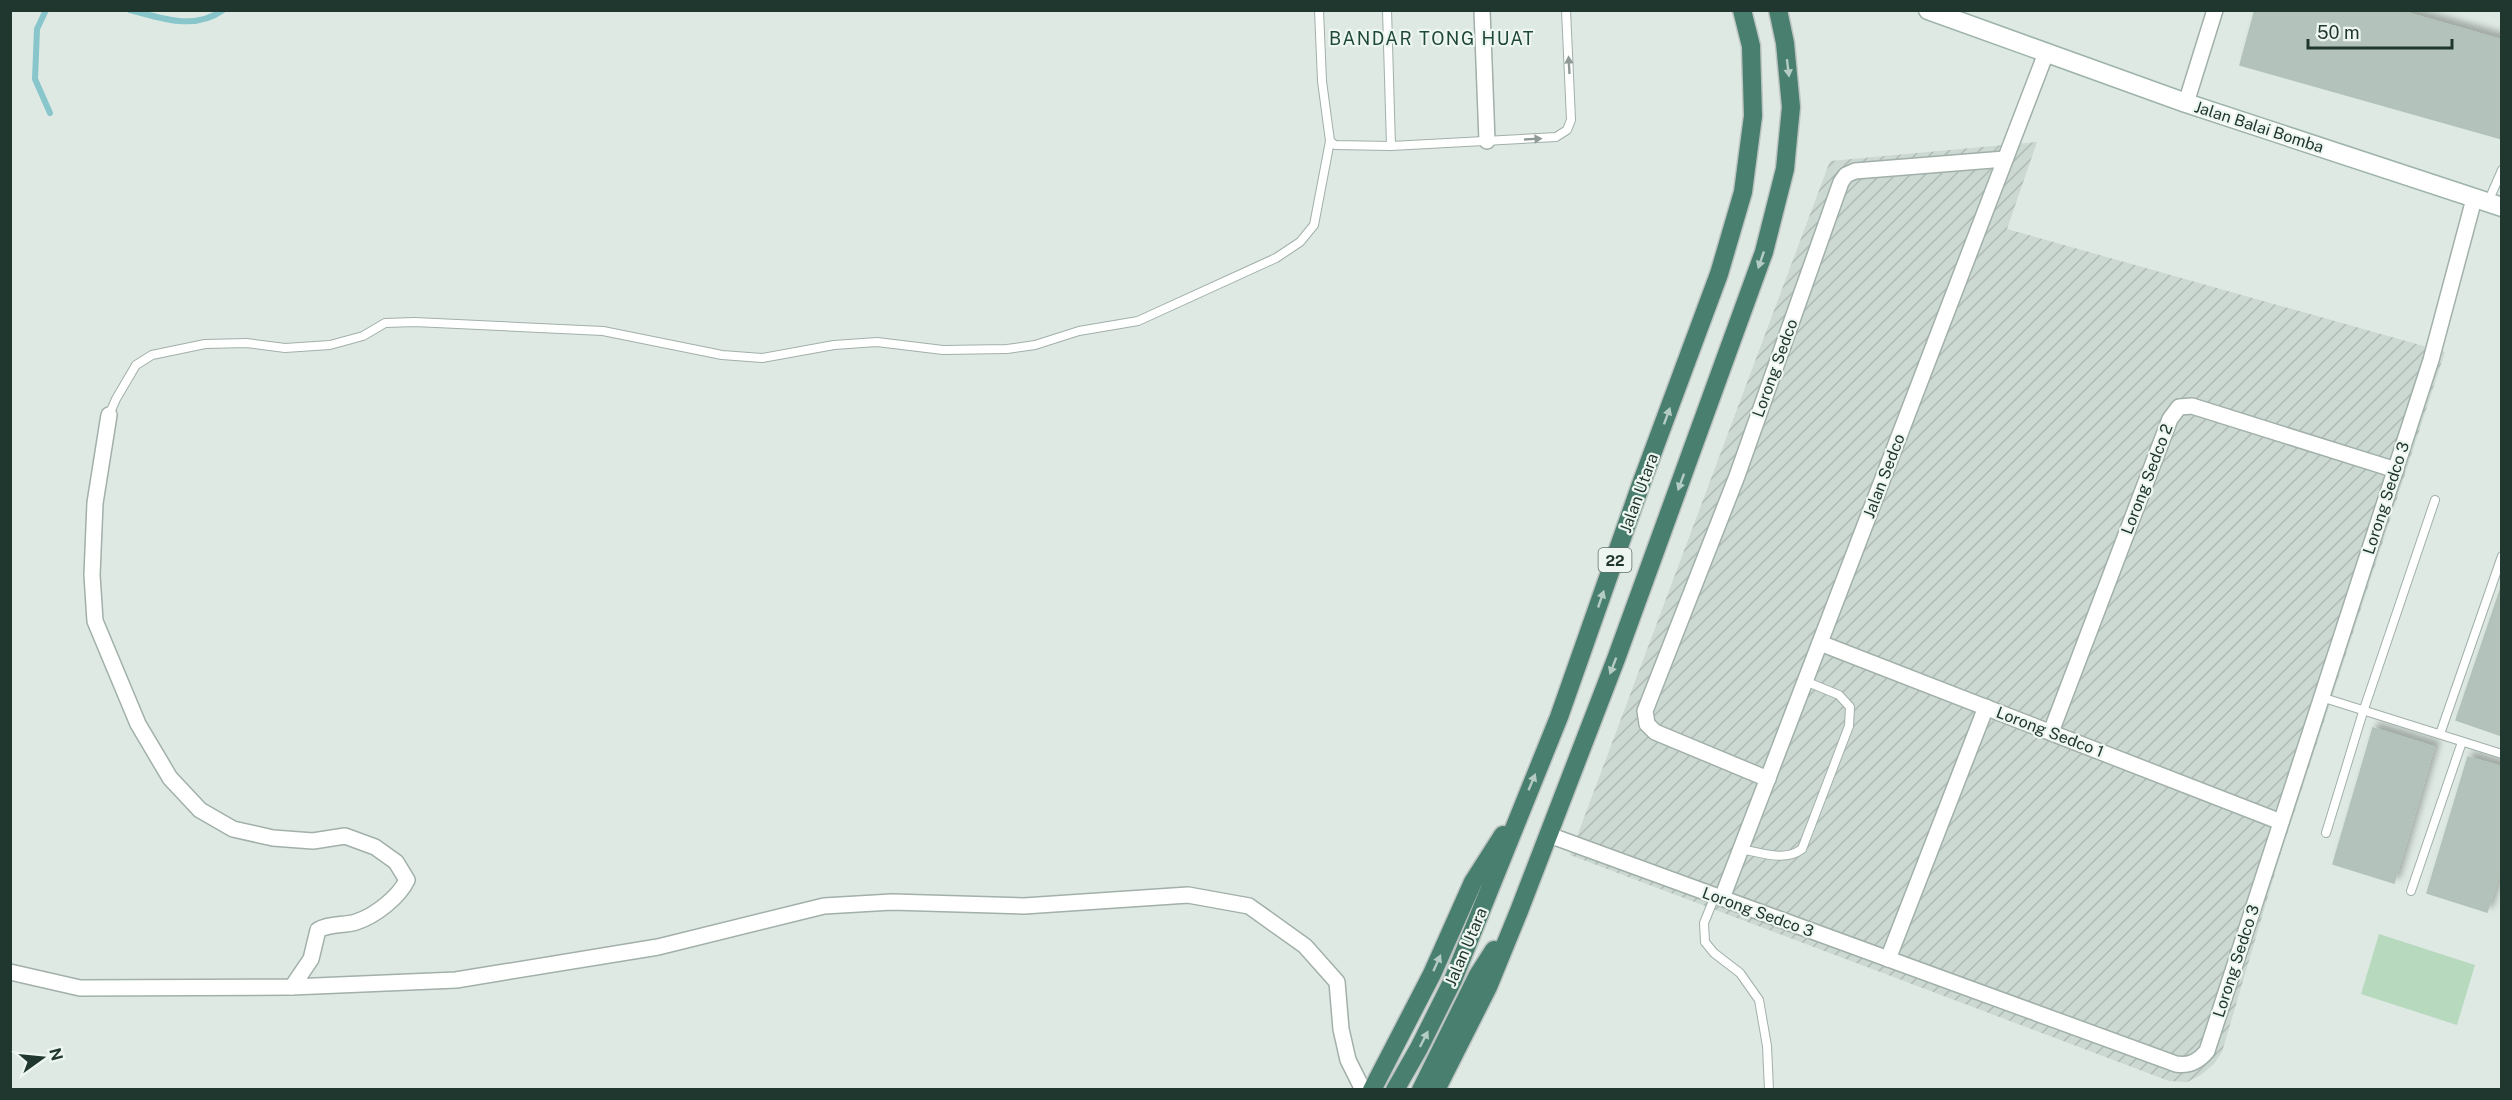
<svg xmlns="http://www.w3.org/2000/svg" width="2512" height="1100" viewBox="0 0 2512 1100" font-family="'Public Sans',sans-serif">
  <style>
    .industrial { fill: url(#industrial-furrows) }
    .garden { fill: #b7d9be }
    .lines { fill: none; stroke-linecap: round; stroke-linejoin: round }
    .stream { stroke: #88c6cc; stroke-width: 6 }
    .building { fill: #b3c3bc; stroke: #b1c2b9; stroke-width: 1.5; filter: url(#shadow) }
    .service-casing { stroke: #a1b0a9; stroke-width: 10 }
    .minor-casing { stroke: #a1b0a9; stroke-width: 18 }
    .secondary-casing { stroke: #9eb4aa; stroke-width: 21 }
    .trunk-casing { stroke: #bcc3c1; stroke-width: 21 }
    .service { stroke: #fff; stroke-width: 8 }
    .minor { stroke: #fff; stroke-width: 15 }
    .secondary { stroke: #fff; stroke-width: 18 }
    .trunk { stroke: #497f6e; stroke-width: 18 }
    .oneway { fill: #909b97 }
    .oneway2 { fill: #b4ccc3 }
    .labels { text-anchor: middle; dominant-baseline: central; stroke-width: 4.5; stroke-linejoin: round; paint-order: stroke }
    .shield { fill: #eef6f1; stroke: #5e7069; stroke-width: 1.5 }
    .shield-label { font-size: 15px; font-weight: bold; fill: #20372f }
    .street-label { font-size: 16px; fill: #20372f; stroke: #eef6f1 }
    .neighbourhood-label { font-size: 18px; letter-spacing: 1.5px; fill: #1e483a; stroke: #eef6f1 }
  </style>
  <defs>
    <pattern id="industrial-furrows" width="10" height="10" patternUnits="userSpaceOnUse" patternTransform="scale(1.5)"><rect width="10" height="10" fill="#ccd8d2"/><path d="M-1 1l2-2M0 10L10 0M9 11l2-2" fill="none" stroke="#afbab5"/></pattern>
    <filter id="shadow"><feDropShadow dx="5.5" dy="-5.5" stdDeviation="3" flood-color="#0004"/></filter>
  </defs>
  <rect width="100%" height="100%" fill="#dee9e3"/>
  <path class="industrial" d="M2037,142l-30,87 438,123 -165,504 -58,196 -8,12 -13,11 -14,7 -18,-1 -599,-226 260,-694z"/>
  <path class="garden" d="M2379,934l96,31 -18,60 -96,-31z"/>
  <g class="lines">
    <g class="stream">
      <path d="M46,10l-9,19 -2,50 15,34"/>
      <path d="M130,10c31,8 64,21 93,0"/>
    </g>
  </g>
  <g class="building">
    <path d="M2255,10h142l105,30v99l-262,-74z"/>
    <path d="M2502,585v151l-46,-16z"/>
    <path d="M2373,728l61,19 -40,136 -61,-19z"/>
    <path d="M2468,757l34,10v98l-15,47 -60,-19z"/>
  </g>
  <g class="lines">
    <g class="service-casing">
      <g id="service">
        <path d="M1319,10l3,71 8,60 5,4 56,1"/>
        <path d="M1387,10l4,136 165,-9 11,-7 4,-10 -5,-110"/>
        <path d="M2488,202l14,-32"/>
        <path d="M109,415l7,-16 20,-34 16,-10 53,-11 42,-1 38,5 45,-3 33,-9 22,-13 30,-1 188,9 119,24 40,3 72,-13 43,-3 66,8 64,-1 28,-4 44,-14 59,-10 138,-63 24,-16 14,-17 16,-84"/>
        <path d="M2321,697l181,57"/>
        <path d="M2440,734l62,-178"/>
        <path d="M2326,833l37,-121 72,-212"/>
        <path d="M1741,849c21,4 44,13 61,0l47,-123 1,-19 -11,-12 -34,-14"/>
        <path d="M2411,891l51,-149"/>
        <path d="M1715,896l-11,27 1,19 9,11 26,20 19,27 8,46 2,44"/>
      </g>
    </g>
    <g class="minor-casing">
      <g id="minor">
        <path d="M1482,10l5,131"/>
        <path d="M2186,103l29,-93"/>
        <path d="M109,415l-14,88 -3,72 3,46 43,103 32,54 30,32 33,19 40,9 40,3 32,-5 30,11 21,15 11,18c-8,17 -32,36 -51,42 -13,4 -25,1 -38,8l-7,29 -19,28"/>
        <path d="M1820,643l461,179"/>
        <path d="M2051,732l119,-313 9,-12 13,-1 204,64"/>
        <path d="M1768,779l-113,-47 -8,-8 -2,-13 92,-235 104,-294 5,-7 9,-4 150,-12"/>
        <path d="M1549,835l627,229c13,2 22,-2 31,-13l224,-691 43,-161"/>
        <path d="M1722,898l324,-845"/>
        <path d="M1888,959l98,-252"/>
        <path d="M10,972l70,16 212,-1 164,-7 202,-33 166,-41 68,-4 132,4 164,-11 61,11 56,40 32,36 4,47 7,31 15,30"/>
      </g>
    </g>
    <g class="secondary-casing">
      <path id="secondary" d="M1928,10l258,93 316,104"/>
    </g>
    <g class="trunk-casing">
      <g id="trunk">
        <path d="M1372,1090l60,-116 41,-92 30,-47"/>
        <path d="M1395,1090l24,-42 34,-68 106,-263 82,-233 78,-210 24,-82 10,-76 -2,-70 -9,-36"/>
        <path d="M1421,1090l57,-115 16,-25"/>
        <path d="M1436,1090l52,-103 31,-76 97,-252 148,-407 21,-83 6,-62 -6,-64 -7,-33"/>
      </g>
    </g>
    <use href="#service" class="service"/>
    <use href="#minor" class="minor"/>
    <use href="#secondary" class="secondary"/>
    <use href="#trunk" class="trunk"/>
  </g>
  <defs><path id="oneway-solid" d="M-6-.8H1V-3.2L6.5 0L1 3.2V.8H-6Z" transform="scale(1.5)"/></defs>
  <g class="oneway">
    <use href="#oneway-solid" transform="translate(1569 65) rotate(-93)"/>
    <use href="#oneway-solid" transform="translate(1533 139) rotate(-3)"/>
  </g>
  <g class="oneway2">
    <use href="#oneway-solid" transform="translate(1788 68) rotate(83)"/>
    <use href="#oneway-solid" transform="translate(1761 260) rotate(109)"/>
    <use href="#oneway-solid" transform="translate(1667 416) rotate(-70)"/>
    <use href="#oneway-solid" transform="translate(1681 482) rotate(110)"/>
    <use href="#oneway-solid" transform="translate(1601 599) rotate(-71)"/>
    <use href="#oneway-solid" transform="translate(1613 666) rotate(111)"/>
    <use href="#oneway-solid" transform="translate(1532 782) rotate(-67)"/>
    <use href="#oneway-solid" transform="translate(1437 963) rotate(-66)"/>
    <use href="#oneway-solid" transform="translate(1424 1039) rotate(-63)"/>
  </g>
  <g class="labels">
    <rect class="shield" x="1598.5" y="548" width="33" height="24" rx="4.5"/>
    <g class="shield-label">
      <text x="1615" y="560">22</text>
    </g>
    <g class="street-label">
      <text transform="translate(2259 127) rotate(18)">Jalan Balai Bomba</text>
      <text transform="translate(1775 368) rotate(-70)">Lorong Sedco</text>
      <text transform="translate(1884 476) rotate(-69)">Jalan Sedco</text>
      <text transform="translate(2147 479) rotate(-69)">Lorong Sedco 2</text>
      <text transform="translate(1639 493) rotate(-70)">Jalan Utara</text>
      <text transform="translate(2386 498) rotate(-72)">Lorong Sedco 3</text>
      <text transform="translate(2050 732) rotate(21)">Lorong Sedco 1</text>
      <text transform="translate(1758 912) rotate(20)">Lorong Sedco 3</text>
      <text transform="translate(1466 947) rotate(-67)">Jalan Utara</text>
      <text transform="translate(2236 961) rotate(-72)">Lorong Sedco 3</text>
    </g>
    <g class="neighbourhood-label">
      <text x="1432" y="38">BANDAR TONG HUAT</text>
    </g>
  </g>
  <rect width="2512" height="1100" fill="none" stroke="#20372f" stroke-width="24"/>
  <g transform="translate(42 1058) rotate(75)" stroke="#eef6f1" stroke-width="4.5" paint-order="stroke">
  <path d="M0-4.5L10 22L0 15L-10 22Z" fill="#20372f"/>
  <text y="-9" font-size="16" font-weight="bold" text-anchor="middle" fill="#20372f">N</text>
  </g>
  <path d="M2308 39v9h144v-9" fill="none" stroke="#20372f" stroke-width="3"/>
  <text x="2317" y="39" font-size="18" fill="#20372f" stroke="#eef6f1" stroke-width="4.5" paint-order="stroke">50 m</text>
</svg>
